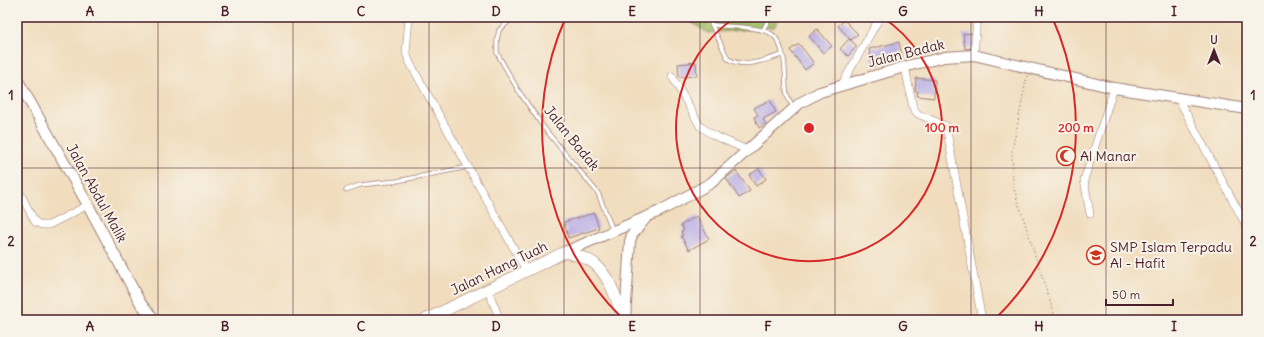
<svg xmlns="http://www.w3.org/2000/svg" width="1264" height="337" viewBox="0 0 1264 337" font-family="Delius,sans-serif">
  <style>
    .park { fill: url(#park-dots); stroke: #76704a }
    .building { fill: #b8ace5 }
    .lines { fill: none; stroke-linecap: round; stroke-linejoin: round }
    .lane-casing { stroke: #9e7e74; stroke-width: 5 }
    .street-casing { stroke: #9e7e74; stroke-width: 8 }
    .secondary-casing { stroke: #9e7e74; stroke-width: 12 }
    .primary-casing { stroke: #9e7e74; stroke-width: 12 }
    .path { stroke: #9e7e74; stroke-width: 1.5; stroke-dasharray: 1 3; stroke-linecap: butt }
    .lane { stroke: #fff; stroke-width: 3.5 }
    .street { stroke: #fff; stroke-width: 7 }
    .secondary { stroke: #fff; stroke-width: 10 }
    .primary { stroke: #fff; stroke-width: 11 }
    .grid { fill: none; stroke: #4a1f2b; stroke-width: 1; stroke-opacity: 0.55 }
    .ring { fill: none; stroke: #d62828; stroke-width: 2 }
    .labels { text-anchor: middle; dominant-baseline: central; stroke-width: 4; stroke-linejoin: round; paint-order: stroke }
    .street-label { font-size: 14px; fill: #4a1f2b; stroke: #f7f3e8 }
    .poi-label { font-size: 14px; fill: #4a1f2b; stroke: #f7f3e8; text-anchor: start }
    .centre { fill: #d62828; stroke: #f7f3e8; stroke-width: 2 }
    .ring-label { font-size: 12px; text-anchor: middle; font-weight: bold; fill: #d62828; stroke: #f7f3e8; stroke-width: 4; stroke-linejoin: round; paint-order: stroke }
    .neatline { fill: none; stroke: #4a1f2b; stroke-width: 1.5 }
    .grid-label { font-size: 13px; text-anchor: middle; font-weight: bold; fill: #4a1f2b }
  </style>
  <defs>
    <pattern id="park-dots" width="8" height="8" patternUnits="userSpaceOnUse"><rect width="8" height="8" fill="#a3c26a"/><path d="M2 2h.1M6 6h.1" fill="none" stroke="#8ea65c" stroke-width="1.8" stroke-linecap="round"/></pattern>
  </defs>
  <rect width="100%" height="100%" fill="#f7f3e8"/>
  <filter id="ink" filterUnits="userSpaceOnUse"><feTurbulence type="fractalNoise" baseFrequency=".025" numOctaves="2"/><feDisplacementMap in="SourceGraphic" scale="8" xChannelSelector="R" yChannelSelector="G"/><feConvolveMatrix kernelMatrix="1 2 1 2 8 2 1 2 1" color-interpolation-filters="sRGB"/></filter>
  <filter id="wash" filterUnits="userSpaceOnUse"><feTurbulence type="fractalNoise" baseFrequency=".012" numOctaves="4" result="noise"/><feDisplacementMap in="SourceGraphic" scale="16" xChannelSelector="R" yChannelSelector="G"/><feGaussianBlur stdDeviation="0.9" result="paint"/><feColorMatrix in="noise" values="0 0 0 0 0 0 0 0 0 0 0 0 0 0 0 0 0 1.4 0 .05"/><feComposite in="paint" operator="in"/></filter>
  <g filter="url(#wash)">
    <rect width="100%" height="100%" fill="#f1ddbe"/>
    <path class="park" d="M688,17h92l-6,10 -66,6 -17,-11z"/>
    <g id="blocks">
      <g class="building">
        <path d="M844,20l14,14 -7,6 -13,-14z"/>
        <path d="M817,29l15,17 -9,7 -14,-17z"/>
        <path d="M972,33l2,15 -9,1 -2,-15z"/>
        <path d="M849,39l8,7 -9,10 -8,-7z"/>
        <path d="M899,42l3,14 -18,4 2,3 -13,3 -4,-17z"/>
        <path d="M799,44l15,19 -9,7 -15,-20z"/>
        <path d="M696,62l1,14 -18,1 -1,-13z"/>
        <path d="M916,78l19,2 -1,18 -17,-2 1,-5h-3z"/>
        <path d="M770,100l6,12 -13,7 3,5 -7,4 -5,-11 4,-2 -4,-7z"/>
        <path d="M759,169l7,10 -10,7 -7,-11z"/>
        <path d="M736,171l14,20 -11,7 -13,-20z"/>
        <path d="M594,213l5,15 -31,10 -4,-16z"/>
        <path d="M697,216l12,23 -20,11 -8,-14 2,-1 -2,-3 3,-2 -3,-5z"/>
      </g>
    </g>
  </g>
  <g filter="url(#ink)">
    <use href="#blocks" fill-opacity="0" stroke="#9e7e74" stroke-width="1"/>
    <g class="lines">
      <g class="lane-casing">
        <g id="lane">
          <path d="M514,17l-15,13 -2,10v13l21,37 26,38 54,65 15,38"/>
          <path d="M708,17l20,42c17,10 36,1 54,-4"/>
          <path d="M713,25c15,2 49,1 60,10 8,7 12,25 12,35 2,18 -2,22 9,38"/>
          <path d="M763,30l7,-13"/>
          <path d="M346,190l14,-5 37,-4 71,-14"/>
        </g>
      </g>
      <g class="street-casing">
        <g id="street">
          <path d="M409,17l-3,36 4,10 117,209"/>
          <path d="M974,55l3,-38"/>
          <path d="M905,66l8,42 5,6 28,12 36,194"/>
          <path d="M672,76l28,50 13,9 36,16"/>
          <path d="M842,84l38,-67"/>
          <path d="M1178,98l69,129"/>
          <path d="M17,187l18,35 7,3h7l39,-20"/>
          <path d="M1090,214l-6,-34 30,-92"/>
          <path d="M488,290l12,30"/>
        </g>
      </g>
      <g class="secondary-casing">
        <g id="secondary">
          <path d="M17,79l71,126 53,99 14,16"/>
          <path d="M565,252l95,-41 51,-28 89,-80 20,-11 91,-27 34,-8 29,-2 140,33 133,21"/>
          <path d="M625,320l5,-79 2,-6 13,-16"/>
        </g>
      </g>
      <g class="primary-casing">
        <path id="primary" d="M425,320l140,-68c10,3 22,5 30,12 16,15 23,36 27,56"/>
      </g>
      <path class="path" d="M1027,76l-15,75 1,35 43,134"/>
      <use href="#lane" class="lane"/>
      <use href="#street" class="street"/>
      <use href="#secondary" class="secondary"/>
      <use href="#primary" class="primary"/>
    </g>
  </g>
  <path class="grid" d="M158,17v303M293,17v303M429,17v303M564,17v303M700,17v303M835,17v303M971,17v303M1106,17v303M17,168h1230"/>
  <g class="ring">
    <path d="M882 17A133 133 0 1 1 736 17"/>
    <path d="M622 318A267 267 0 0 1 566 17M1052 17A267 267 0 0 1 996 318"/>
  </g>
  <defs>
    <g id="mosque-ring" transform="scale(1)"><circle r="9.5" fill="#f7f3e8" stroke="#c8321e" stroke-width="1.5"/><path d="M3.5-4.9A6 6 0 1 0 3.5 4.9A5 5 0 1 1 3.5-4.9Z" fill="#c8321e"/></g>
    <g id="school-ring" transform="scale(1)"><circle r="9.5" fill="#f7f3e8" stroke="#c8321e" stroke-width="1.5"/><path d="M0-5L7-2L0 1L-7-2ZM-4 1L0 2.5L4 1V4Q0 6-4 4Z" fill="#c8321e"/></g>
  </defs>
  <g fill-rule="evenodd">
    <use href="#mosque-ring" x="1066" y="156"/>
    <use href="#school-ring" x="1096" y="255"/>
  </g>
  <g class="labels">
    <g class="street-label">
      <text transform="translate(906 53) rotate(-14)">Jalan Badak</text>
      <text transform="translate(572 138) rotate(51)">Jalan Badak</text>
      <text transform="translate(97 193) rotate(61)">Jalan Abdul Malik</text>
      <text transform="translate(499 268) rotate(-26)">Jalan Hang Tuah</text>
    </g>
    <g class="poi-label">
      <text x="1080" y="156">Al Manar</text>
      <text x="1110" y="247">SMP Islam Terpadu<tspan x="1110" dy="16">Al - Hafit</tspan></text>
    </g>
  </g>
  <circle cx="809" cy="128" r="6" class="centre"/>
  <g class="ring-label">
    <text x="942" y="132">100 m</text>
    <text x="1076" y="132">200 m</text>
  </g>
  <rect width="1264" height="337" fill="none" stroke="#f7f3e8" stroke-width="44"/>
  <g transform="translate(1214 50)" stroke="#f7f3e8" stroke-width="3" paint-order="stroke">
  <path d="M0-3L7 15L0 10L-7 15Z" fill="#4a1f2b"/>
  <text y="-6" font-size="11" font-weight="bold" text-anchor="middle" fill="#4a1f2b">U</text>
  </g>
  <path d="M1106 299v6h67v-6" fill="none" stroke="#4a1f2b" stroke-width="2"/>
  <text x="1112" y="299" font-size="12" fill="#4a1f2b" stroke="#f7f3e8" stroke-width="3" paint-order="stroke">50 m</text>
  <rect x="22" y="22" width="1220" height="293" class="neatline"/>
  <g class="grid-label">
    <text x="90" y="16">A</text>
    <text x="225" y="16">B</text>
    <text x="361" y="16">C</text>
    <text x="496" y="16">D</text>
    <text x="632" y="16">E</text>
    <text x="768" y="16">F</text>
    <text x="903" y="16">G</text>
    <text x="1039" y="16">H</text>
    <text x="1174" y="16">I</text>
    <text x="11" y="100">1</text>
    <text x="1253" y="100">1</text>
    <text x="11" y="246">2</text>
    <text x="1253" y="246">2</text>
    <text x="90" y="331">A</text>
    <text x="225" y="331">B</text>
    <text x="361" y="331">C</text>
    <text x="496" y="331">D</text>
    <text x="632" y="331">E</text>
    <text x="768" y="331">F</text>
    <text x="903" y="331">G</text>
    <text x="1039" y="331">H</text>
    <text x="1174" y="331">I</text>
  </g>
</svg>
